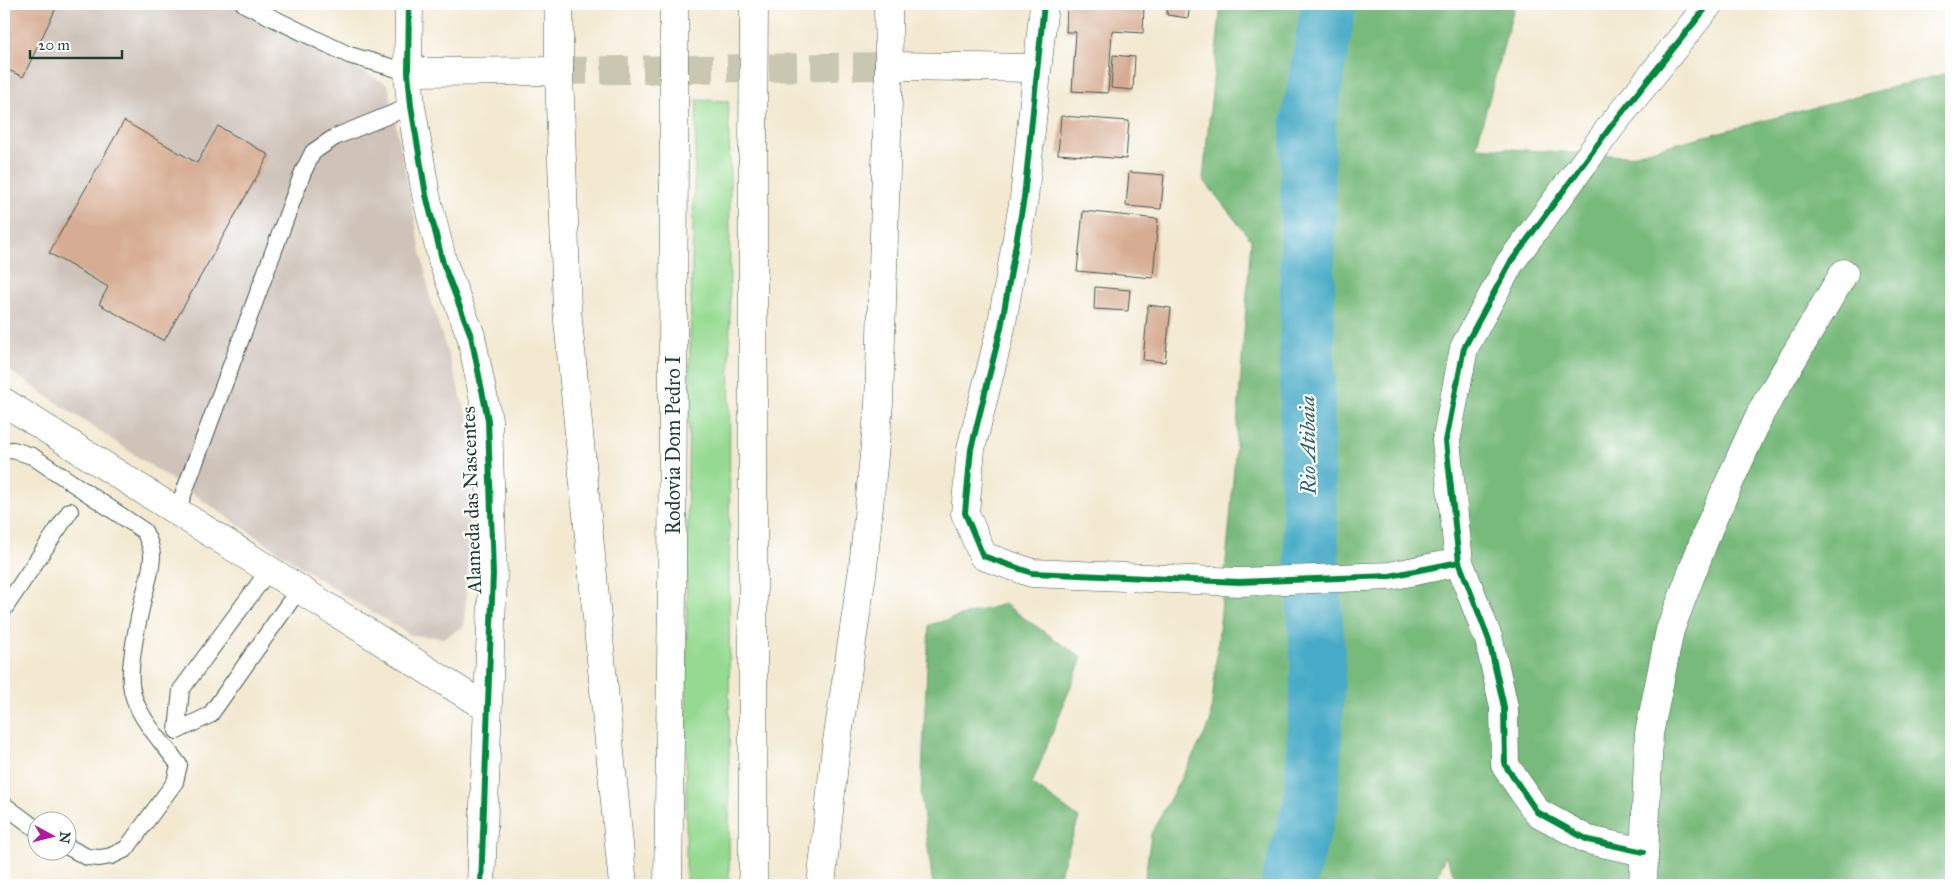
<svg xmlns="http://www.w3.org/2000/svg" width="1955" height="889" viewBox="0 0 1955 889" font-family="'IM FELL Great Primer',serif">
  <style>
    .industrial { fill: #cec2b9 }
    .green { fill: #96da92; stroke: #5a8c63 }
    .forest { fill: #78ba7c; stroke: #4c7c58 }
    .lines { fill: none; stroke-linecap: round; stroke-linejoin: round }
    .river { stroke: #46aac6; stroke-width: 55 }
    .building { fill: #d6ac92 }
    .minor-tunnel { stroke: #c9c7b2; stroke-width: 28; stroke-dasharray: 28 14; stroke-linecap: butt }
    .service-casing { stroke: #3f574c; stroke-width: 18 }
    .minor-casing { stroke: #3f574c; stroke-width: 29 }
    .motorway-casing { stroke: #3f574c; stroke-width: 29 }
    .service { stroke: #fff; stroke-width: 16 }
    .minor { stroke: #fff; stroke-width: 28 }
    .motorway { stroke: #fff; stroke-width: 28 }
    .motorway-bridge-casing { stroke: #3f574c; stroke-width: 29; stroke-linecap: butt }
    .motorway-bridge { stroke: #fff; stroke-width: 28 }
    .cycleway-casing { stroke: #fff; stroke-width: 9 }
    .cycleway { stroke: #00873e; stroke-width: 6 }
    .labels { text-anchor: middle; dominant-baseline: central; stroke-width: 4.5; stroke-linejoin: round; paint-order: stroke }
    .street-label { font-size: 20px; fill: #1f3d34; stroke: #fff }
    .water-label { font-size: 21px; font-style: italic; fill: #2d6367; stroke: #fff }
  </style>
  <rect width="100%" height="100%" fill="#fff"/>
  <filter id="ink" filterUnits="userSpaceOnUse"><feTurbulence type="fractalNoise" baseFrequency=".02" numOctaves="2"/><feDisplacementMap in="SourceGraphic" scale="10" xChannelSelector="R" yChannelSelector="G"/><feConvolveMatrix kernelMatrix="1 2 1 2 8 2 1 2 1" color-interpolation-filters="sRGB"/></filter>
  <filter id="wash" filterUnits="userSpaceOnUse"><feTurbulence type="fractalNoise" baseFrequency=".0096" numOctaves="4" result="noise"/><feDisplacementMap in="SourceGraphic" scale="20" xChannelSelector="R" yChannelSelector="G"/><feGaussianBlur stdDeviation="1.12" result="paint"/><feColorMatrix in="noise" values="0 0 0 0 0 0 0 0 0 0 0 0 0 0 0 0 0 1.4 0 .05"/><feComposite in="paint" operator="in"/></filter>
  <g filter="url(#wash)">
    <rect width="100%" height="100%" fill="#f3e9d1"/>
    <path class="industrial" d="M4,4h234l150,81 42,212 40,128 -1,127 -5,74 -20,12 -33,-3 -66,-39 -341,-229z"/>
    <path class="green" d="M697,100l31,1 2,62 -1,722h-43c0,-261 1,-523 11,-785z"/>
    <g class="forest">
      <path d="M1221,4h294l-39,143 152,9 323,-84v813h-492l-14,-30 -10,30h-291l7,-51 59,-110 20,-204 21,-280 -48,-61z"/>
      <path d="M1004,604l78,54 -50,126 47,34 -23,67h-123l-12,-89 8,-171z"/>
    </g>
    <g class="lines">
      <path class="river" d="M1288,885l23,-80 7,-137 -11,-202 1,-342 21,-120"/>
    </g>
    <g id="blocks">
      <g class="building">
        <path d="M4,4h54l-35,73 -19,-9z"/>
        <path d="M1067,4h77l-1,29 -31,-2 -4,62 -36,-2 4,-59h-10z"/>
        <path d="M1168,4h22l-2,14 -21,-3z"/>
        <path d="M1113,55l22,2 -2,33 -22,-2z"/>
        <path d="M1061,116l68,5 -3,38 -68,-5z"/>
        <path d="M124,121l73,42 21,-37 51,29 -105,186 -65,-37 9,-17 -59,-34z"/>
        <path d="M1129,172l35,3 -3,34 -35,-3z"/>
        <path d="M1083,211l75,8 -5,59 -76,-7z"/>
        <path d="M1095,287l35,3 -2,21 -34,-2z"/>
        <path d="M1148,305l23,3 -6,54 -22,-2z"/>
      </g>
    </g>
  </g>
  <g filter="url(#ink)">
    <use href="#blocks" fill-opacity="0" stroke="#3f574c" stroke-width="1"/>
    <g class="lines">
      <path class="minor-tunnel" d="M559,71l330,-5"/>
      <g class="service-casing">
        <g id="service">
          <path d="M244,4l105,51 59,17"/>
          <path d="M4,451l9,-1 19,6 112,75c4,8 8,16 8,25 0,16 -7,32 -10,48 -5,22 -13,59 -11,80 3,31 31,57 48,81l-4,17 -49,67 -15,7 -11,2 -13,-1 -19,-10"/>
          <path d="M177,511l126,-339 10,-20 22,-15 76,-31"/>
          <path d="M269,570l-88,120 -4,41 33,-16 89,-126"/>
          <path d="M4,609l66,-98"/>
          <path d="M4,805l34,25"/>
        </g>
      </g>
      <g class="minor-casing">
        <g id="minor">
          <path d="M409,4l-1,68 3,34 15,89 17,68 28,73 17,84 5,154 -12,311"/>
          <path d="M1044,4l-20,194 -23,130 -30,121 -6,64 18,43 49,17 207,9 151,-6 69,-14"/>
          <path d="M889,66l148,2"/>
          <path d="M408,72l151,-1"/>
          <path d="M4,402l483,306"/>
          <path d="M1644,852l-56,-12 -51,-28 -32,-47 -1,-58 -15,-67 -30,-78 -13,-121 18,-93 46,-85 102,-138 97,-121"/>
          <path d="M1643,885l6,-151 21,-104 40,-105 51,-113 83,-139"/>
        </g>
      </g>
      <g class="motorway-casing">
        <g id="motorway">
          <path d="M559,4v67l8,239 56,575"/>
          <path d="M753,152v733"/>
          <path d="M668,885l4,-293 2,-447"/>
          <path d="M821,885l14,-130 28,-187 16,-164 10,-338 -1,-62"/>
        </g>
      </g>
      <use href="#service" class="service"/>
      <use href="#minor" class="minor"/>
      <use href="#motorway" class="motorway"/>
      <g class="motorway-bridge-casing">
        <g id="motorway-bridge">
          <path d="M674,145v-141"/>
          <path d="M753,152l1,-148"/>
        </g>
      </g>
      <use href="#motorway-bridge" class="motorway-bridge"/>
      <g class="cycleway-casing">
        <g id="cycleway">
          <path d="M409,4l-1,68 3,34 15,89 17,68 28,73 17,84 5,154 -12,311"/>
          <path d="M1044,4l-20,194 -23,130 -30,121 -6,64 18,43 49,17 207,9 151,-6 69,-14"/>
          <path d="M1644,852l-56,-12 -51,-28 -32,-47 -1,-58 -15,-67 -30,-78 -13,-121 18,-93 46,-85 102,-138 97,-121"/>
        </g>
      </g>
      <use href="#cycleway" class="cycleway"/>
    </g>
  </g>
  <g class="labels">
    <g class="street-label">
      <text transform="translate(673 445) rotate(-90)">Rodovia Dom Pedro I</text>
      <text transform="translate(471 500) rotate(-92)">Alameda das Nascentes</text>
    </g>
    <g class="water-label">
      <text transform="translate(1308 445) rotate(-91)">Rio Atibaia</text>
    </g>
  </g>
  <rect width="1955" height="889" fill="none" stroke="#fff" stroke-width="20"/>
  <g transform="translate(52 836) rotate(97)"><circle r="24" fill="#ffffff" stroke="#a5b1ae"/>
  <path d="M0-4L9 19L0 12L-9 19Z" fill="#b5179e"/>
  <text y="-8" font-size="14" font-weight="bold" text-anchor="middle" fill="#1f3d34">N</text>
  </g>
  <path d="M30 50v8h92v-8" fill="none" stroke="#1f3d34" stroke-width="2.5"/>
  <text x="38" y="50" font-size="15" fill="#1f3d34" stroke="#ffffff" stroke-width="4" paint-order="stroke">20 m</text>
</svg>
